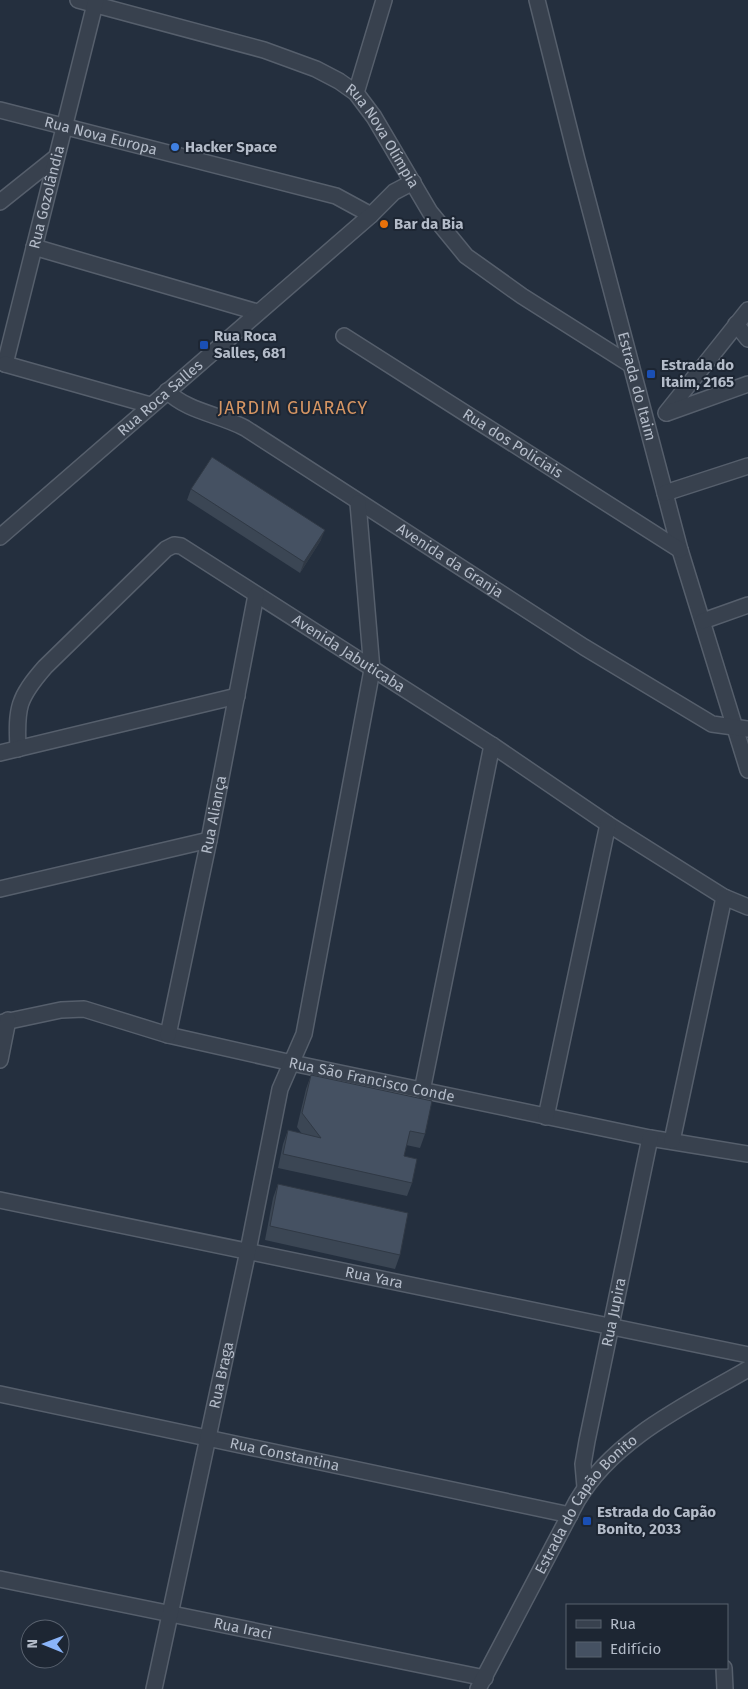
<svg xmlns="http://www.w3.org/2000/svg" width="748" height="1689" viewBox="0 0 748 1689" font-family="'Fira Sans',sans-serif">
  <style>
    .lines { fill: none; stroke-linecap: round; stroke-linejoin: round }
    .minor-casing { stroke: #565f6c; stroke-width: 18 }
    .minor { stroke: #38414e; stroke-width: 15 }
    .wall { fill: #3b4654 }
    .shaded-wall { fill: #303945 }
    .building { fill: #455162; stroke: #303945 }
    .shop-dot { fill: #3f7fe0; stroke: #1d2633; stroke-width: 2 }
    .food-dot { fill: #e8710a; stroke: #1d2633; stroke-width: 2 }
    .transit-dot { fill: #1a4fb4; stroke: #1d2633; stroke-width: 2 }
    .labels { text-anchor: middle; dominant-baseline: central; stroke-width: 4; stroke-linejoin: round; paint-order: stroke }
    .street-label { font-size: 15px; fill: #b4bcc9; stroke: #1d2633 }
    .poi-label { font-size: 15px; font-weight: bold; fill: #b4bcc9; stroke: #1d2633; text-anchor: start }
    .quarter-label { font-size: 18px; letter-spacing: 1px; fill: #d59563; stroke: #1d2633 }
  </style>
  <rect width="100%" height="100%" fill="#242f3e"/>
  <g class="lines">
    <g class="minor-casing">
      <g id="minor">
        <path id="s1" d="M78,0l186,50 52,19 23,12 17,12 18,24 56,95 36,44 56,40 109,69"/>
        <path id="s2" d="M537,0l40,160 103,390 68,220"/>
        <path d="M356,93l28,-93"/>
        <path id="s3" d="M0,110l336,86 35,19"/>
        <path d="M0,202l55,-44"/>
        <path d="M34,247l223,65"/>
        <path d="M736,324l12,15"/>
        <path id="s4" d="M344,336l336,214"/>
        <path id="s5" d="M5,364l91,-364"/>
        <path d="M5,364l145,41"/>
        <path id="s6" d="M167,391c21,21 52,23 78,37l339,219 128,77 36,5"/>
        <path d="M666,413l82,-103"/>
        <path d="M667,413l81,-29"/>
        <path d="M665,493l83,-27"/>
        <path id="s7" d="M0,537l371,-322 23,-23 19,-10"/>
        <path d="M703,621l45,-16"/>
        <path id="s8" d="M18,749c-2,-42 0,-51 27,-82l121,-118 8,-4 7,1 311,199 116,79 116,73 24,10"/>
        <path d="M0,753l237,-57"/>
        <path d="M0,889l209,-49"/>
        <path id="s9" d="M0,1023l61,-13 23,-1 84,26 124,28 358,75 98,16"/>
        <path id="s10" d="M168,1035l41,-195 47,-245"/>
        <path d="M0,1060l8,-40"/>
        <path d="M422,1091l70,-346"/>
        <path d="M546,1117l62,-293"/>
        <path d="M672,1141l52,-244"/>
        <path id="s11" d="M0,1200l748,155"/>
        <path id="s12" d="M0,1394l570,121"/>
        <path id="s13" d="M585,1487l-2,-23 4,-23 63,-303"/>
        <path id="s14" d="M0,1579l485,99"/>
        <path d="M724,1668l1,21"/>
        <path id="s15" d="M154,1689l94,-438 32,-162 24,-55 68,-364 -14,-167"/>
        <path id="s16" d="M478,1689l99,-188c37,-63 111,-97 171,-132"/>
      </g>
    </g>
    <use href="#minor" class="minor"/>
  </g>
  <g class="wall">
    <path d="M191,489l130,51 -21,33 -113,-73z"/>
    <path d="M311,1075l114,59 -5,14 -14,-3 -2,11 8,27 -5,13 -129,-28 5,-24 5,-14 14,4 -5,-7 9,-38z"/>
    <path d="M278,1184l122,71 -5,14 -130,-29 8,-42z"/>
  </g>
  <path class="shaded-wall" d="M325,530l-4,10 -21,33 4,-11z"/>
  <g class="building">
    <path d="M212,457l113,73 -21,32 -113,-73z"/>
    <path d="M311,1075l121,26 -7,33 -15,-3 -6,25 13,3 -5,24 -129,-29 5,-24 33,8 -19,-25z"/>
    <path d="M278,1184l130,29 -8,42 -130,-29z"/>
  </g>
  <circle class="shop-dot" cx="175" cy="147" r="5"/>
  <circle class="food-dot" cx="384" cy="224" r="5"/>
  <g class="transit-dot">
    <rect x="199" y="340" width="10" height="10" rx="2.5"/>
    <rect x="646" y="369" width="10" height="10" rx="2.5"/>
    <rect x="582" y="1516" width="10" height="10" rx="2.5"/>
  </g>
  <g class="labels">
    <g class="street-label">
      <text stroke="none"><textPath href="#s3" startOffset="104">Rua Nova Europa</textPath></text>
      <text stroke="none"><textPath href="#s1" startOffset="345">Rua Nova Olímpia</textPath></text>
      <text stroke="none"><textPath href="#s5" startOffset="172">Rua Gozolândia</textPath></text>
      <text stroke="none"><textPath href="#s2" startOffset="399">Estrada do Itaim</textPath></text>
      <text stroke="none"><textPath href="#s7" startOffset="212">Rua Roca Salles</textPath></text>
      <text stroke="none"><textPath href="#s4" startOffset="200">Rua dos Policiais</textPath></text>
      <text stroke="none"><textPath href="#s6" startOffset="331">Avenida da Granja</textPath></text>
      <text stroke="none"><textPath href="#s8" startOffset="474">Avenida Jabuticaba</textPath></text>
      <text stroke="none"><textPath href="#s10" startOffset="225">Rua Aliança</textPath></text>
      <text stroke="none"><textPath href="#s9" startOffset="382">Rua São Francisco Conde</textPath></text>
      <text stroke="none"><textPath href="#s11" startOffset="382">Rua Yara</textPath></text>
      <text stroke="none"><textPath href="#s13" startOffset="178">Rua Jupira</textPath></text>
      <text stroke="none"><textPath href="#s15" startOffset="321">Rua Braga</textPath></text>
      <text stroke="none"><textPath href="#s12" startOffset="291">Rua Constantina</textPath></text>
      <text stroke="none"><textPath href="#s16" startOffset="215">Estrada do Capão Bonito</textPath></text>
      <text stroke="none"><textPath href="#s14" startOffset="248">Rua Iraci</textPath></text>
    </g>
    <g class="poi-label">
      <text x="185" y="147">Hacker Space</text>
      <text x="394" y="224">Bar da Bia</text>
      <text x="214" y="336">Rua Roca<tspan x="214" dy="17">Salles, 681</tspan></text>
      <text x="661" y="365">Estrada do<tspan x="661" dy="17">Itaim, 2165</tspan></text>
      <text x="597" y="1512">Estrada do Capão<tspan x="597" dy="17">Bonito, 2033</tspan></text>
    </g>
    <g class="quarter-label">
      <text x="293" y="408">JARDIM GUARACY</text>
    </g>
  </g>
  <rect x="566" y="1604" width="162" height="65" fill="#1d2633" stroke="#59626f"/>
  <rect x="576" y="1620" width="25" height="8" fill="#38414e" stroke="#59626f"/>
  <text x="610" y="1629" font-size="15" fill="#b4bcc9">Rua</text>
  <rect x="576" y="1642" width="25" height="15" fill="#455162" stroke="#59626f"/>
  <text x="610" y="1654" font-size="15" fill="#b4bcc9">Edifício</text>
  <g transform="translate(45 1644) rotate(271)"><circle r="24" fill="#1d2633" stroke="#59626f"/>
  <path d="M0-4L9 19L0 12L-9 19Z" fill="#8ab4f8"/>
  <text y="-8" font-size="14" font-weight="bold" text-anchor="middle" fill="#b4bcc9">N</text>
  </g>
</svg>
